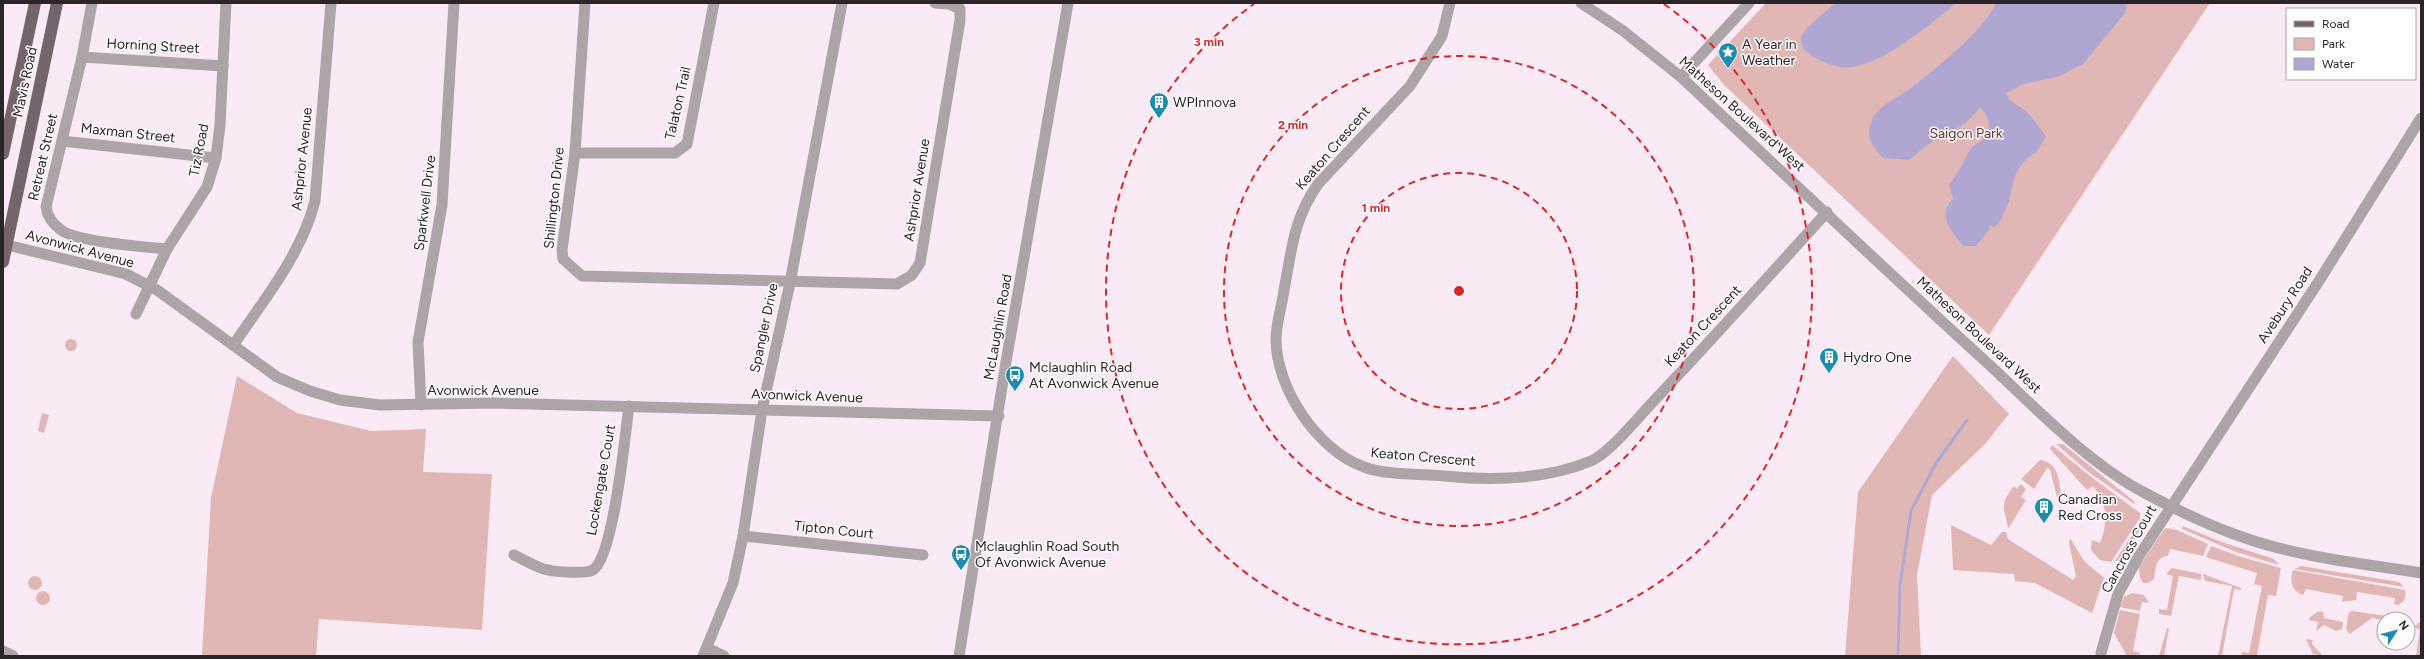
<svg xmlns="http://www.w3.org/2000/svg" width="2424" height="659" viewBox="0 0 2424 659" font-family="Figtree,sans-serif">
  <style>
    .green { fill: #e0b7b4 }
    .water { fill: #afa7d2 }
    .lines { fill: none; stroke-linecap: round; stroke-linejoin: round }
    .stream { stroke: #afa7d2; stroke-width: 3 }
    .minor { stroke: #aca4a6; stroke-width: 11 }
    .major { stroke: #736569; stroke-width: 12 }
    .ring { fill: none; stroke: #d62828; stroke-width: 2; stroke-dasharray: 7 5 }
    .labels { text-anchor: middle; dominant-baseline: central; stroke-width: 3; stroke-linejoin: round; paint-order: stroke }
    .poi-label { font-size: 14px; fill: #2b2529; stroke: #fffcfe; text-anchor: start }
    .street-label { font-size: 14px; fill: #2b2529; stroke: #fffcfe }
    .park-label { font-size: 14px; fill: #6c2c2d; stroke: #fffcfe }
    .centre { fill: #d62828; stroke: #fffcfe; stroke-width: 2 }
    .ring-label { font-size: 12px; text-anchor: middle; font-weight: bold; fill: #d62828; stroke: #fffcfe; stroke-width: 3; stroke-linejoin: round; paint-order: stroke }
  </style>
  <rect width="100%" height="100%" fill="#faeaf5"/>
  <g class="green">
    <path d="M1766,3h444l-221,332 -265,-250 -16,-20z"/>
    <circle cx="71" cy="345" r="6"/>
    <path d="M1953,356l56,58 -24,30 -53,51 -15,80 4,81h-76l13,-164z"/>
    <path d="M237,376l60,37 74,18 55,-2 -3,43 69,2 -10,156 -163,-11 -3,37h-114l9,-158z"/>
    <path d="M42,413l7,2 -5,18 -6,-2z"/>
    <path d="M2056,444h7l72,58 -1,2 -47,-33z"/>
    <path d="M2052,445l38,31 50,37v5l-29,44 -11,-2 -9,-10 1,-10 8,3c8,-20 8,-39 -7,-57l-6,4 -37,-41z"/>
    <path d="M2040,460c22,3 19,27 22,43l-4,-2 -8,-32 -3,-1 -13,21 -13,-10z"/>
    <path d="M2021,484l5,5 -5,8 5,3 -18,29c-2,-20 -11,-22 6,-43l3,3z"/>
    <path d="M2143,518v7l-22,35 -6,1z"/>
    <path d="M1951,525l40,20 11,-13h4l2,7 65,41 3,-4 -7,-33 1,-5 14,23 20,17 -12,35 -57,-30 -20,-2 -1,-7 -61,-4z"/>
    <path d="M2183,526l36,15 55,18 5,6 -43,-13 -54,-23z"/>
    <path d="M2166,528l11,2 31,14 -5,12 -33,-7 -2,7c-13,1 -12,13 -14,23l-6,4h-5l-3,-5 -1,-11 21,-32z"/>
    <path d="M2211,546l30,11 40,11 -5,28 -8,-1 -11,61h-16l1,-4 7,1 13,-67 -8,-2 3,-11 -51,-16z"/>
    <path d="M2301,566l98,16 5,5 -110,-18z"/>
    <path d="M2172,568l29,6v6l-22,-4 -8,40 -12,-2v-5l8,1 6,-34 -7,-2z"/>
    <path d="M2293,570l112,20c2,7 -1,12 -7,15l-4,-1 1,-6 -38,-6 -1,8 -14,2 1,-6 -37,-7 -3,6c-11,-3 -14,-15 -10,-25z"/>
    <path d="M2203,574l38,14v2l-7,-1 -12,67h-4l14,-70 -27,-5z"/>
    <circle cx="35" cy="583" r="7"/>
    <circle cx="43" cy="598" r="7"/>
    <path d="M2132,593l12,2 5,8 -7,-1 -2,9 -20,-4 4,-10z"/>
    <path d="M2120,610l20,4 -7,37 7,2 -1,3h-12l-13,-23z"/>
    <path d="M2323,611l1,7 19,4 -1,7 -6,2 -12,-6 -8,6 2,-9 -9,-2 1,-3 7,-5z"/>
    <path d="M2352,611l42,6 4,2h-14v4l-2,-3 -10,-2 -22,16 -4,-5 3,-17z"/>
    <path d="M2418,623h3v33h-5l4,-26 -6,-3z"/>
    <path d="M2167,628l2,1 -5,27h-5z"/>
    <path d="M2306,639l7,1 -1,4 11,12 -10,-2z"/>
  </g>
  <g class="water">
    <path d="M1835,3h121c-22,19 -60,49 -86,59 -7,3 -23,7 -30,5 -12,-2 -46,-15 -38,-32 3,-7 26,-25 33,-32z"/>
    <path d="M1996,3h131l-2,10 -42,51 -26,13 -33,7 -18,9c3,9 11,11 18,17 8,7 16,17 22,27l-10,15 -14,11 -8,15 -5,24 -10,21 -5,4 -5,-2v5l-13,16h-13c-11,-14 -27,-31 -10,-47l-4,-14c9,-11 14,-23 21,-35 3,-6 10,-7 14,-12 9,-11 4,-23 -4,-31 -13,18 -24,23 -43,32 -10,5 -19,14 -28,21l-26,-2c-11,-12 -18,-20 -11,-38 5,-13 24,-22 35,-29 23,-17 79,-62 89,-88z"/>
  </g>
  <g class="lines">
    <path class="stream" d="M1898,656l2,-71 11,-74 25,-48 31,-43"/>
    <g class="minor">
      <path d="M92,3l-10,54 -36,150c1,9 7,17 15,23 15,12 85,17 106,19"/>
      <path d="M585,3l-10,150 -13,97 1,9 19,17 315,8 15,-9 8,-12 40,-243v-11l-11,-5 -14,-1"/>
      <path d="M1450,3l-8,33 -32,50 -92,98c-25,36 -26,65 -34,106 -2,16 -8,33 -8,49 0,49 41,111 88,128 21,8 57,7 80,9 49,5 101,4 147,-15 17,-7 45,-41 59,-56 60,-63 118,-128 177,-193"/>
      <path d="M1581,3l41,27 59,47c100,94 200,189 302,282 48,44 104,104 162,134 35,19 71,36 109,48 53,17 112,23 167,32"/>
      <path d="M82,57l141,9"/>
      <path d="M1681,77l68,-74"/>
      <path d="M62,141l154,17"/>
      <path d="M575,153h100l12,-9 27,-141"/>
      <path d="M3,244l123,30 31,16 120,87 33,14 30,9 40,5 113,-2 506,13"/>
      <path d="M136,314l31,-65 40,-62 9,-29 4,-33 6,-122"/>
      <path d="M234,344c31,-46 67,-89 81,-143l16,-198"/>
      <path d="M421,405l-3,-63 24,-137 12,-202"/>
      <path d="M743,536l180,19"/>
      <path d="M514,555c11,5 23,13 34,15 8,2 39,4 45,0 21,-14 32,-135 36,-164"/>
      <path d="M707,648l17,8"/>
      <path d="M3,651l10,5"/>
      <path d="M2101,653l17,-59 21,-38 180,-275 102,-163"/>
      <path d="M703,656l30,-73 10,-47 19,-126 28,-127 52,-280"/>
      <path d="M959,656l47,-294 62,-359"/>
    </g>
    <g class="major">
      <path d="M3,154l32,-151"/>
      <path d="M3,262l54,-259"/>
    </g>
  </g>
  <g class="ring">
    <circle cx="1459" cy="291" r="118"/>
    <circle cx="1459" cy="291" r="235"/>
    <path d="M1664 4A353 353 0 1 1 1254 4"/>
  </g>
  <defs>
    <g id="sight-pin" transform="scale(1)"><path d="M0 17L-7.5 6A9.5 9.5 0 1 1 7.5 6Z" fill="#1d8cb1" stroke="#fffcfe"/><path d="M0-6L1.8-2.2L6-1.7L2.9 1.2L3.7 5.4L0 3.3L-3.7 5.4L-2.9 1.2L-6-1.7L-1.8-2.2Z" fill="#fff"/></g>
    <g id="building-pin" transform="scale(1)"><path d="M0 17L-7.5 6A9.5 9.5 0 1 1 7.5 6Z" fill="#1d8cb1" stroke="#fffcfe"/><path d="M-4-6H4V6H1V3H-1V6H-4ZM-2.5-4.3h1.7v1.8h-1.7ZM.8-4.3h1.7v1.8H.8ZM-2.5-1h1.7V.8h-1.7ZM.8-1h1.7V.8H.8Z" fill="#fff"/></g>
    <g id="bus-pin" transform="scale(1)"><path d="M0 17L-7.5 6A9.5 9.5 0 1 1 7.5 6Z" fill="#1d8cb1" stroke="#fffcfe"/><path d="M-5-6H5V4H4V6H2V4H-2V6H-4V4H-5ZM-3.5-4V0h7V-4ZM-3.5 1.2v1.5H-2V1.2ZM2 1.2v1.5H3.5V1.2Z" fill="#fff"/></g>
  </defs>
  <g fill-rule="evenodd">
    <use href="#sight-pin" x="1728" y="52"/>
    <use href="#building-pin" x="1159" y="102"/>
    <use href="#building-pin" x="1829" y="357"/>
    <use href="#bus-pin" x="1015" y="375"/>
    <use href="#building-pin" x="2044" y="507"/>
    <use href="#bus-pin" x="961" y="554"/>
  </g>
  <g class="labels">
    <g class="poi-label">
      <text x="1742" y="44">A Year in<tspan x="1742" dy="16">Weather</tspan></text>
      <text x="1173" y="102">WPInnova</text>
      <text x="1843" y="357">Hydro One</text>
      <text x="1029" y="367">Mclaughlin Road<tspan x="1029" dy="16">At Avonwick Avenue</tspan></text>
      <text x="2058" y="499">Canadian<tspan x="2058" dy="16">Red Cross</tspan></text>
      <text x="975" y="546">Mclaughlin Road South<tspan x="975" dy="16">Of Avonwick Avenue</tspan></text>
    </g>
    <g class="street-label">
      <text transform="translate(153 46) rotate(3)">Horning Street</text>
      <text transform="translate(25 82) rotate(-78)">Mavis Road</text>
      <text transform="translate(678 103) rotate(-77)">Talaton Trail</text>
      <text transform="translate(1742 114) rotate(42)">Matheson Boulevard West</text>
      <text transform="translate(128 133) rotate(6)">Maxman Street</text>
      <text transform="translate(1333 148) rotate(-49)">Keaton Crescent</text>
      <text transform="translate(199 150) rotate(-79)">Tiz Road</text>
      <text transform="translate(43 157) rotate(-77)">Retreat Street</text>
      <text transform="translate(302 159) rotate(-84)">Ashprior Avenue</text>
      <text transform="translate(917 190) rotate(-81)">Ashprior Avenue</text>
      <text transform="translate(554 198) rotate(-84)">Shillington Drive</text>
      <text transform="translate(425 203) rotate(-83)">Sparkwell Drive</text>
      <text transform="translate(80 249) rotate(15)">Avonwick Avenue</text>
      <text transform="translate(2285 305) rotate(-57)">Avebury Road</text>
      <text transform="translate(1703 326) rotate(-47)">Keaton Crescent</text>
      <text transform="translate(998 327) rotate(-80)">McLaughlin Road</text>
      <text transform="translate(764 328) rotate(-78)">Spangler Drive</text>
      <text transform="translate(1979 335) rotate(43)">Matheson Boulevard West</text>
      <text x="483" y="390">Avonwick Avenue</text>
      <text transform="translate(807 396) rotate(2)">Avonwick Avenue</text>
      <text transform="translate(1423 457) rotate(5)">Keaton Crescent</text>
      <text transform="translate(601 480) rotate(-80)">Lockengate Court</text>
      <text transform="translate(834 530) rotate(6)">Tipton Court</text>
      <text transform="translate(2129 549) rotate(-61)">Cancross Court</text>
    </g>
    <g class="park-label">
      <text x="1966" y="133">Saigon Park</text>
    </g>
  </g>
  <circle cx="1459" cy="291" r="6" class="centre"/>
  <g class="ring-label">
    <text x="1209" y="46">3 min</text>
    <text x="1293" y="129">2 min</text>
    <text x="1376" y="212">1 min</text>
  </g>
  <rect width="2424" height="659" fill="none" stroke="#2b2529" stroke-width="8"/>
  <rect x="2286" y="8" width="130" height="72" fill="#fffcfe" stroke="#aaa6a9"/>
  <rect x="2294" y="21" width="20" height="6" fill="#736569" stroke="#aaa6a9"/>
  <text x="2322" y="28" font-size="12" fill="#2b2529">Road</text>
  <rect x="2294" y="38" width="20" height="12" fill="#e0b7b4" stroke="#aaa6a9"/>
  <text x="2322" y="48" font-size="12" fill="#2b2529">Park</text>
  <rect x="2294" y="58" width="20" height="12" fill="#afa7d2" stroke="#aaa6a9"/>
  <text x="2322" y="68" font-size="12" fill="#2b2529">Water</text>
  <g transform="translate(2396 631) rotate(54)"><circle r="19" fill="#fffcfe" stroke="#aaa6a9"/>
  <path d="M0-3L7 15L0 10L-7 15Z" fill="#1d8cb1"/>
  <text y="-6" font-size="11" font-weight="bold" text-anchor="middle" fill="#2b2529">N</text>
  </g>
</svg>
